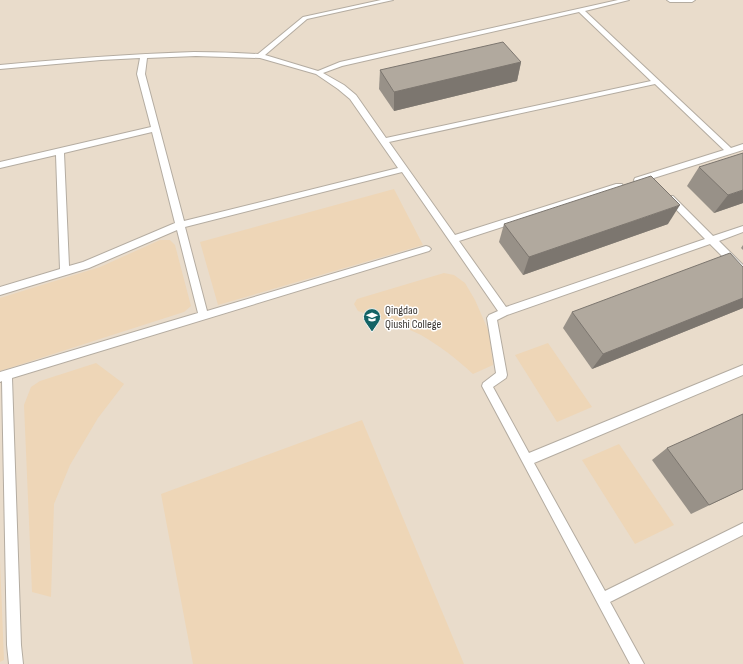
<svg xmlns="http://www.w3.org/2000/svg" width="743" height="664" viewBox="0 0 743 664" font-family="'Sofia Sans Condensed',sans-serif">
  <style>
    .built { fill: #e9dccb }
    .green { fill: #eed6b7 }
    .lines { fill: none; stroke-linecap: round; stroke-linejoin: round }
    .lane-casing { stroke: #b4aca1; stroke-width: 2 }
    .lane { fill: #fff; fill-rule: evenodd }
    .wall { fill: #989188 }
    .shaded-wall { fill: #7c766f }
    .building { fill: #b1a99e; stroke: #7c766f }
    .labels { text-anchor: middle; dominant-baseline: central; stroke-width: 3; stroke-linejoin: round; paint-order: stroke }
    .poi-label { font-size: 12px; fill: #3b3733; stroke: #fff; text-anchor: start }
  </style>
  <rect width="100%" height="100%" fill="#f1e8dd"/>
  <rect class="built" x="0" y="0" width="743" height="664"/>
  <g class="green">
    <path d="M394,189l29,56 -205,60 -18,-63z"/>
    <path d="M160,240h10l5,5 16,61 -7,6 -184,59v-73l100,-31z"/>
    <path d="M444,273l10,2 11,8 10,17 14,32 4,33 -20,9c-16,-15 -33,-28 -52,-39 -20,-10 -42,-17 -63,-24l-4,-7 3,-5z"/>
    <path d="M548,343l44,64 -35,15 -42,-67z"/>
    <path d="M96,363l28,21 -26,34 -28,47 -16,39 -3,93 -19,-5 -8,-187 7,-18 9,-6z"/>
    <path d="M362,420l102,244h-271l-32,-170z"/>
    <path d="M619,444l55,81 -39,19 -53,-84z"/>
    <path d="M0,560l4,100 -4,2z"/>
  </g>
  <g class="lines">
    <g class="lane-casing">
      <g id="lane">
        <path d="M381,0h12l-86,19 -42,36 53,16 22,-9 278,-62h11l-44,11 146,137 12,-4v6l-102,32h-6l-1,-2 1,-2 89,-28 -69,-66 -266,58 66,93 161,-51h6l1,2 -1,2 -163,53 47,66 199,-68 -38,-39 -1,-2 1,-2h6l40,40 30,-10v6l-24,9 24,24v10l-3,-1 -30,-30 -203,71 -10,5 10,55 -1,3 -13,9 36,66 214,-88v10l-209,88 71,128 138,-68v12l-133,67 34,62h-14l-148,-278 1,-3 13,-10 -9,-55 2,-3 9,-4 -96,-139 -217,55 22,84 219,-65 3,1 2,2 -2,2 -417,127 9,267 2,19h-14l-2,-19 -5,-264 -2,1v-10l198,-59 -21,-83 -88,38 -89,27v-8l60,-18 -4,-114 -56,13v-6l151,-35 -14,-53 3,-16 -39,2 -101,9v-4c65,-6 129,-11 194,-13 22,0 43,1 64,2l45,-37zM579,12l72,69 -265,57 -30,-43 -12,-10 -21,-12 19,-7zM196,56l64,2 56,16 22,15 12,10 48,69 -214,53 -39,-147 2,-16zM152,132l23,91 -92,39 -14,4 -5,-113z"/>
        <path d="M667,0h28l-3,2h-22z"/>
      </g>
    </g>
    <use href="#lane" class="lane"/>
  </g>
  <g class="wall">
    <path d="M521,62l-4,19 -123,30 -15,-22 1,-19z"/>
    <path d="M699,167l44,36 -29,10 -27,-27z"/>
    <path d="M504,224h164l-145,51 -24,-33z"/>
    <path d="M743,245v5l-2,-2z"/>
    <path d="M743,267v41l-151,61 -29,-41 9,-16z"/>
    <path d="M667,448l76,41 -52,25 -39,-54z"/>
  </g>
  <g class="shaded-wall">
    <path d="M521,62l-4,19 -123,30v-19z"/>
    <path d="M743,190v13l-29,10 14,-18z"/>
    <path d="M680,205l-12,19 -145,51 6,-18z"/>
    <path d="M743,298v10l-151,61 11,-15z"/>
  </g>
  <g class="building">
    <path d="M503,42l18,20 -127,30 -14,-22z"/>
    <path d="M743,153v37l-15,5 -29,-28z"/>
    <path d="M651,176l29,29 -151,52 -25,-33z"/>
    <path d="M730,253l13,14v31l-140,56 -31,-42z"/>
    <path d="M743,414v75l-34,16 -42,-57z"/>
  </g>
  <defs>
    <g id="university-pin" transform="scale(0.9)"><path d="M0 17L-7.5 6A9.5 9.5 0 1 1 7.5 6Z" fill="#136365" stroke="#fff"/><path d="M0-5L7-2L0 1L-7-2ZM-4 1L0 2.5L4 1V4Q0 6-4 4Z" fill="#fff"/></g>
  </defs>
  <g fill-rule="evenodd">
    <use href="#university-pin" x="372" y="317"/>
  </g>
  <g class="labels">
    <g class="poi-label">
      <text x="385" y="310">Qingdao<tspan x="385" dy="14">Qiushi College</tspan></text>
    </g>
  </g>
</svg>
